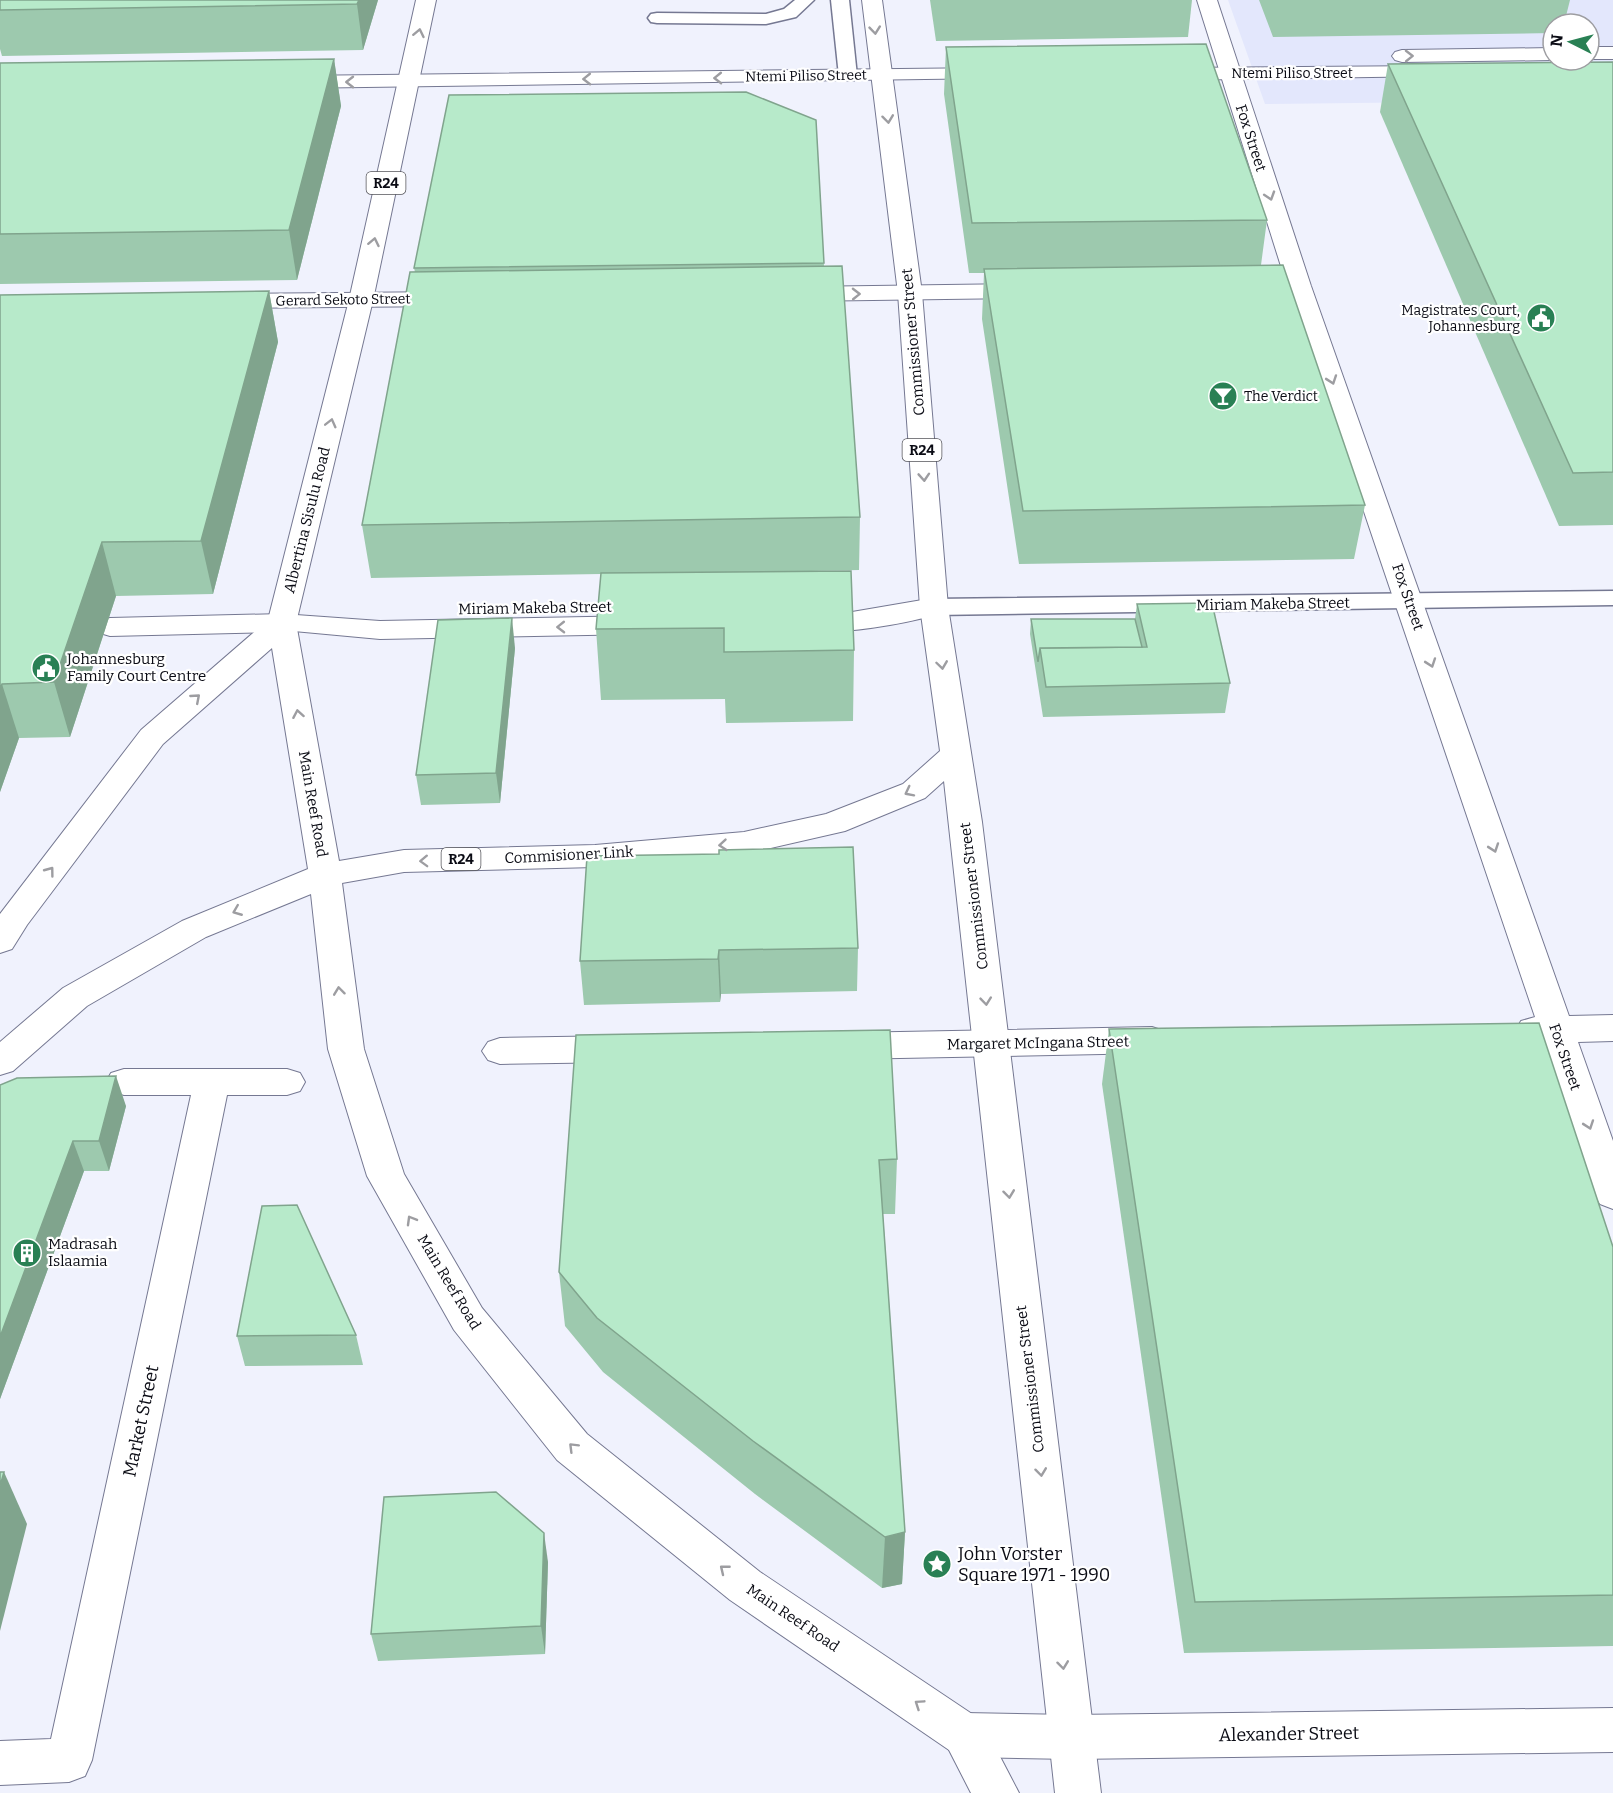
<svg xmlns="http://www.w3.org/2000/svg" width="1613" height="1793" viewBox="0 0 1613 1793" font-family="Bitter,serif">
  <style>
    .built { fill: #e3e7fc; fill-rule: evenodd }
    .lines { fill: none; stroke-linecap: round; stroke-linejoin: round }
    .lane-casing { stroke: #757892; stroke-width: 3 }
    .street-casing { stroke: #757892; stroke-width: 2 }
    .secondary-casing { stroke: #757892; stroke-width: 2 }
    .primary-casing { stroke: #757892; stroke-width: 2 }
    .lane { fill: #fff; fill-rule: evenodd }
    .street { fill: #fff; fill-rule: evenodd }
    .secondary { fill: #fff; fill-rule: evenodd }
    .primary { fill: #fff; fill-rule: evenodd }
    .wall { fill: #9dc9ae }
    .shaded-wall { fill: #80a48d }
    .building { fill: #b7eaca; stroke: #80a48d; stroke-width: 1.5 }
    .oneway { stroke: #9d9da1 }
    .labels { text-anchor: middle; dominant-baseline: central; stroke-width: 4.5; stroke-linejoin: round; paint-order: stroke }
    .far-street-label { font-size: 14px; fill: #0a0b14; stroke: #fff }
    .shield { fill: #fff; stroke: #54545a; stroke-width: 1.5 }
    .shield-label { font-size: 14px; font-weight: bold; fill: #0a0b14 }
    .far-poi-label { font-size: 14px; fill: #0a0b14; stroke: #fff; text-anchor: end }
    .street-label { font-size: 15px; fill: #0a0b14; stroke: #fff }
    .poi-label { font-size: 15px; fill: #0a0b14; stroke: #fff; text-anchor: start }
    .near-street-label { font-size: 18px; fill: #0a0b14; stroke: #fff }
    .near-poi-label { font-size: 18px; fill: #0a0b14; stroke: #fff; text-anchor: start }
  </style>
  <rect width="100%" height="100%" fill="#f0f2fd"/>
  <path class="built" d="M1228,0h385v100l-348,4zM1553,24h36v36h-36z"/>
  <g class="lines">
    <g class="lane-casing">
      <g id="lane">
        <path d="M795,0h19l-18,17 -30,7 -109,-1 -6,-1 -3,-4 3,-4 6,-1 109,1 18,-5z"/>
        <path d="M831,0h18l8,76 -3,4h-12l-3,-4z"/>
        <path d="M1613,591v14l-679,10 -9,-3 -3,-5 3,-5 9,-3z"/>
      </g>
    </g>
    <g class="street-casing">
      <g id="street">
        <path d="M1197,0h20l94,286 258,730 44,-1v26l-35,1 35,99v68l-13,-5 -6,-10 -51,-151h-10l-12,-4 -5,-9 5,-9 14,-4 -245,-724 -43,1 -9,-2 -3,-5 3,-5 47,-3z"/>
        <path d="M1027,284l9,2 3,5 -3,5 -9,2 -227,3 -9,-2 -3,-5 3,-5 9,-2z"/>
        <path d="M451,292l9,2 3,5 -3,5 -9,2 -224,2 -9,-2 -3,-5 3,-5 9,-2z"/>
        <path d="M934,598l10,3 4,6 -4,6c-38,10 -108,25 -146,15l-4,-6 4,-6 10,-3 44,-1z"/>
        <path d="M282,614l98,7 260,-5 10,3 5,6 -5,6 -10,3 -260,5 -108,-10 -4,-6 4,-6z"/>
        <path d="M1152,1027l12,4 6,9 -6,9 -12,4 -305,6 -12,-4 -6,-9 6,-9 12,-4z"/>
        <path d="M621,1036l12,4 6,9 -6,9 -12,4 -121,2 -12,-4 -6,-9 6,-9 12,-4z"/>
        <path d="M124,1069h163l13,4 5,9 -5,9 -13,4h-60l-135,665 -7,16 -16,6 -69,3v-44l51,-2 140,-644h-67l-13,-4 -5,-9 5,-9z"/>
        <path d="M1613,1708v44l-542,7 -106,-2 -16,-7 -7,-15 7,-15 16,-7 106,2z"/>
      </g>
    </g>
    <g class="secondary-casing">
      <g id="secondary">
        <rect x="1589" y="47" width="24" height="12"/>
        <path d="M1553,48v12l-151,2 -7,-2 -3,-4 3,-4 7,-2z"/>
        <path d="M1432,66l7,2 3,4 -3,4 -267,4 -7,-2 -3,-4 3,-4 7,-2z"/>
        <path d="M991,68l7,2 3,4 -3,4 -705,10 -7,-2 -4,-4 4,-4 7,-2z"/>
        <path d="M282,614l10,3 4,6 -4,6 -10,3 -172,4 -10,-3 -5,-6 5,-6 10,-3z"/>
      </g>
    </g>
    <g class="primary-casing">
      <path id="primary" d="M416,0h20l-63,300 -77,323 43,238 65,-11 191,-5 149,-13 82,-18 77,-30 37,-33 -20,-144 -22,-314 -36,-293h20l40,293 26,314 34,215 119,971h-46l-111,-1012 -19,17 -80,33 -101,23 -149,13 -191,5 -62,11 22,166 40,125 78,134 105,126 173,138 221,148 38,73h-48l-22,-43 -219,-150 -173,-140 -103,-130 -87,-154 -39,-127 -17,-155 -105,43 -119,69 -74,65 -13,4v-33l63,-54 119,-67 126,-52 -36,-221 -109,96 -136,181 -15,24 -12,4v-39l141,-184 127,-110 81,-320z"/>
    </g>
    <use href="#lane" class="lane"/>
    <use href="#street" class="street"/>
    <use href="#secondary" class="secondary"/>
    <use href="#primary" class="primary"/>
  </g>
  <g class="wall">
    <path d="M0,0h378l-15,50 -361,6 -2,-7z"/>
    <path d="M930,0h262l-4,37 -252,4z"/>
    <path d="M1259,0h311l-6,24h-11v9l-280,4z"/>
    <path d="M946,47l321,173 -6,45 104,240 -11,54 -335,5 -37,-245 2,-46h-15l-25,-179z"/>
    <path d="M334,59l7,47 -44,174 -297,4v-221z"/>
    <path d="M1613,62v463l-54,1 -179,-414 8,-48z"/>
    <path d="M816,120l8,146 36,251 -1,53 -103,2 98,78 -1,71 -127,2 -1,-24 -124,1 -5,-71 5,-55 -230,4 -9,-53 53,-253 -1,-4z"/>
    <path d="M269,291l9,51 -65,252 -97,2 -46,141 -51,1 -19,54v-497z"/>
    <path d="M1137,604l93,79 -5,30 -182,4 -13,-83 1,-15h104z"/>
    <path d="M515,648l-15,155 -79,2 -5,-30z"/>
    <path d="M587,856l271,92 -1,43 -136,3 -1,8 -136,3 -4,-44z"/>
    <path d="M1109,1029l504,218v399l-429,7 -82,-569z"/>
    <path d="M576,1035l321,124 -2,55h-12l22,318 -3,52 -20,4 -127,-94 -152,-122 -38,-46 -6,-54z"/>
    <path d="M0,1085l126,21 -17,65h-25l-84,228z"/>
    <path d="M356,1335l7,30 -118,1 -8,-30z"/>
    <path d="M548,1562l-3,92 -167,7 -7,-27z"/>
  </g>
  <g class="shaded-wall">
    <path d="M359,0h19l-15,50 -6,-46z"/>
    <path d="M334,59l7,47 -44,174 -8,-50z"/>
    <path d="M269,291l9,51 -65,252 -12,-53z"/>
    <path d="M102,542l14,54 -46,141 -16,-55z"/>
    <path d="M512,618l3,30 -15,155 -4,-30z"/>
    <path d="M2,684l17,54 -19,54v-103z"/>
    <path d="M719,950l2,44 -1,8 -2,-43z"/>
    <path d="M116,1076l10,30 -17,65 -10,-30z"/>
    <path d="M73,1141l11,30 -84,228v-62z"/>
    <path d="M4,1472l23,52 -27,107v-145z"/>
    <path d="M905,1532l-3,52 -20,4 3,-51z"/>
    <path d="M544,1533l4,29 -3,92 -4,-28z"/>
  </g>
  <g class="building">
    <path d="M0,0h359l-2,4 -357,6z"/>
    <path d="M1206,44l61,176 -295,3 -26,-176z"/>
    <path d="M334,59l-45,171 -289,4v-171z"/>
    <path d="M1613,62v410l-40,1 -185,-409z"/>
    <path d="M746,92l70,28 8,143 -410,5 35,-173z"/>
    <path d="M1283,265l82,240 -342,6 -39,-242z"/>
    <path d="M842,266l18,251 -498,8 48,-253z"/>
    <path d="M269,291l-68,250 -99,1 -48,140 -52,2 -2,5v-394z"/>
    <path d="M851,571l3,79 -130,2v-24l-128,1 5,-56z"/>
    <path d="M1212,603l18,80 -184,4 -6,-39 107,-1 -10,-43z"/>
    <path d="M512,618l-16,155 -80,2 22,-155z"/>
    <path d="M1031,619h104l7,28 -102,1 -2,14z"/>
    <path d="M853,847l5,101 -139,2 -1,9 -138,2 7,-105 132,-2v-4z"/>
    <path d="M1539,1023l74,224v348l-418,7 -86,-573z"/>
    <path d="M890,1030l7,129 -18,1 26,372 -20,5 -132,-96 -156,-123 -38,-46 17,-237z"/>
    <path d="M116,1076l-17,65h-26l-73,196v-252l17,-7z"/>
    <path d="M297,1205l59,130 -119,1 25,-130z"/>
    <path d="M0,1472h4l-4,14z"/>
    <path d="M496,1492l48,41 -3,93 -170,8 13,-137z"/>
  </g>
  <defs><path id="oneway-chevron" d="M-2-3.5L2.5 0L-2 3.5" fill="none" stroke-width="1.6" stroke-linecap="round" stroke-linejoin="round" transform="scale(1.5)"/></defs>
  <g class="oneway">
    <use href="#oneway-chevron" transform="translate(875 30) rotate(84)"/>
    <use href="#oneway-chevron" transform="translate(419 33) rotate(-78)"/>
    <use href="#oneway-chevron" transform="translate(1409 56) rotate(-1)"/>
    <use href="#oneway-chevron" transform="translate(718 78) rotate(179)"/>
    <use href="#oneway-chevron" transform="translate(587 79) rotate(179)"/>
    <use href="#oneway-chevron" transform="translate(350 82) rotate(180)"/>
    <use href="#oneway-chevron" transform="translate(888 119) rotate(83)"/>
    <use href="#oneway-chevron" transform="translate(1270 196) rotate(72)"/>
    <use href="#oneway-chevron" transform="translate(374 242) rotate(-78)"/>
    <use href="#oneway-chevron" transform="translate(856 294) rotate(-1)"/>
    <use href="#oneway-chevron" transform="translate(1332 380) rotate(71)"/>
    <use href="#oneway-chevron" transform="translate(331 423) rotate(-76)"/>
    <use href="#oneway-chevron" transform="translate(924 477) rotate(86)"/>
    <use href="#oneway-chevron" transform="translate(561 627) rotate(179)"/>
    <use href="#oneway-chevron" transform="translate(1431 663) rotate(71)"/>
    <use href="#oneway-chevron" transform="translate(942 665) rotate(82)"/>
    <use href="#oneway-chevron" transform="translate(196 698) rotate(-41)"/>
    <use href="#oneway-chevron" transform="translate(298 714) rotate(-100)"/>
    <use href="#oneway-chevron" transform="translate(909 792) rotate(153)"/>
    <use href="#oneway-chevron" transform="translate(723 845) rotate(175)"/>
    <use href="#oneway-chevron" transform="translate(1494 848) rotate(71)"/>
    <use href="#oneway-chevron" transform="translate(424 861) rotate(178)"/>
    <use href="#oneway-chevron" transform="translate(50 871) rotate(-53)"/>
    <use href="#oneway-chevron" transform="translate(237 911) rotate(158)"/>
    <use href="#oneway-chevron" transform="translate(339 991) rotate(-97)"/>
    <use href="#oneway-chevron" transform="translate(986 1001) rotate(84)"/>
    <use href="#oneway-chevron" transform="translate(1589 1125) rotate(71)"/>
    <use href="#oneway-chevron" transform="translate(1009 1194) rotate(83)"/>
    <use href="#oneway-chevron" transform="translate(411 1220) rotate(-120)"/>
    <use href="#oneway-chevron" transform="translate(573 1447) rotate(-135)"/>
    <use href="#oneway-chevron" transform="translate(1041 1472) rotate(83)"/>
    <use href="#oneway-chevron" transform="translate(724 1569) rotate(-141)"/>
    <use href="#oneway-chevron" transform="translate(1063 1665) rotate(83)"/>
    <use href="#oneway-chevron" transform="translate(919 1704) rotate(-146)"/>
  </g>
  <defs>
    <g id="civic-disc" transform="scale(1.5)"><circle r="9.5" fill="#298054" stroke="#fff"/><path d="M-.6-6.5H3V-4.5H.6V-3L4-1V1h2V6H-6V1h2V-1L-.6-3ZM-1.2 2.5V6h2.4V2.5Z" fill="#fff"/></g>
    <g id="bar-disc" transform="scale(1.5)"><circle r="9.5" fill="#298054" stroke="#fff"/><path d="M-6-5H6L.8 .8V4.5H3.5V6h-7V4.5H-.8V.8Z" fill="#fff"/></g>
    <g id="building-disc" transform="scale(1.5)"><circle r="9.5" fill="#298054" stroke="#fff"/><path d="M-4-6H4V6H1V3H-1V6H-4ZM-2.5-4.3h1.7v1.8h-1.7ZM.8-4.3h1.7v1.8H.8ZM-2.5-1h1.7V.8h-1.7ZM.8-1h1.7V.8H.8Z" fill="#fff"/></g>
    <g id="sight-disc" transform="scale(1.5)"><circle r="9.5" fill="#298054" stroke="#fff"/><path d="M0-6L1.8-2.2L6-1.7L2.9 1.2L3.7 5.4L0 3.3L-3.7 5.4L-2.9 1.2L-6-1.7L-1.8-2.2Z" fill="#fff"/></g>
  </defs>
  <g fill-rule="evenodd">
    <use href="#civic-disc" x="1541" y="318"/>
    <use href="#bar-disc" x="1223" y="396"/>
    <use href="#civic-disc" x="46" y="668"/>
    <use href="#building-disc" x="27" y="1253"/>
    <use href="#sight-disc" x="937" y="1564"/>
  </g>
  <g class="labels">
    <g class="far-street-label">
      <text x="1292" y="73">Ntemi Piliso Street</text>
      <text transform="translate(806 76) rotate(-1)">Ntemi Piliso Street</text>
      <text transform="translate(343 300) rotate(-1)">Gerard Sekoto Street</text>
    </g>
    <g class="shield">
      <rect x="366.5" y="172" width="39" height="22" rx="4.5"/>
      <rect x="902.5" y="439" width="39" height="22" rx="4.5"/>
      <rect x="441.5" y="848" width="39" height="22" rx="4.5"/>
    </g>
    <g class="shield-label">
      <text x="386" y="183">R24</text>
      <text x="922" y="450">R24</text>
      <text x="461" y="859">R24</text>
    </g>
    <g class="far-poi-label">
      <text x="1520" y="310">Magistrates Court,<tspan x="1520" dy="16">Johannesburg</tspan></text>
      <text x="1244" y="396" text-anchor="start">The Verdict</text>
    </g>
    <g class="street-label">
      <text transform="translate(1251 138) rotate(72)">Fox Street</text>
      <text transform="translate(913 342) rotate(-95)">Commissioner Street</text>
      <text transform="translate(307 520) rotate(-76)">Albertina Sisulu Road</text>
      <text transform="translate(1408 597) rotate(71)">Fox Street</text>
      <text transform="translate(1273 604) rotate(-1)">Miriam Makeba Street</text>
      <text transform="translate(535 608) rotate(-1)">Miriam Makeba Street</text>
      <text transform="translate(313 804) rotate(80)">Main Reef Road</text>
      <text transform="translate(569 855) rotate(-3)">Commisioner Link</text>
      <text transform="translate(974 896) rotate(-97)">Commissioner Street</text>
      <text transform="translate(1038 1043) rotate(-1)">Margaret McIngana Street</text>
      <text transform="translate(1565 1057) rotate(71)">Fox Street</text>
      <text transform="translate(449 1282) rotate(59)">Main Reef Road</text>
      <text transform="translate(1030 1379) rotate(-97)">Commissioner Street</text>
      <text transform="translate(793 1618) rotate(34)">Main Reef Road</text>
    </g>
    <g class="poi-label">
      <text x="67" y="659">Johannesburg<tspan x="67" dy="17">Family Court Centre</tspan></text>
      <text x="48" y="1244">Madrasah<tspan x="48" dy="17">Islaamia</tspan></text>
    </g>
    <g class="near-street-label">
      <text transform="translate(141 1421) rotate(-78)">Market Street</text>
      <text transform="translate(1289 1734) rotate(-1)">Alexander Street</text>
    </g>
    <g class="near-poi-label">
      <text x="958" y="1554">John Vorster<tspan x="958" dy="21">Square 1971 - 1990</tspan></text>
    </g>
  </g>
  <g transform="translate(1571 42) rotate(276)"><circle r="28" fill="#ffffff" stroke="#9d9da1" stroke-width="1.5"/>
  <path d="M0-4.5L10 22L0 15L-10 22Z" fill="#298054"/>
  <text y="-9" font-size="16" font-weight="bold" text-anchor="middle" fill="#0a0b14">N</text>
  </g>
</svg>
